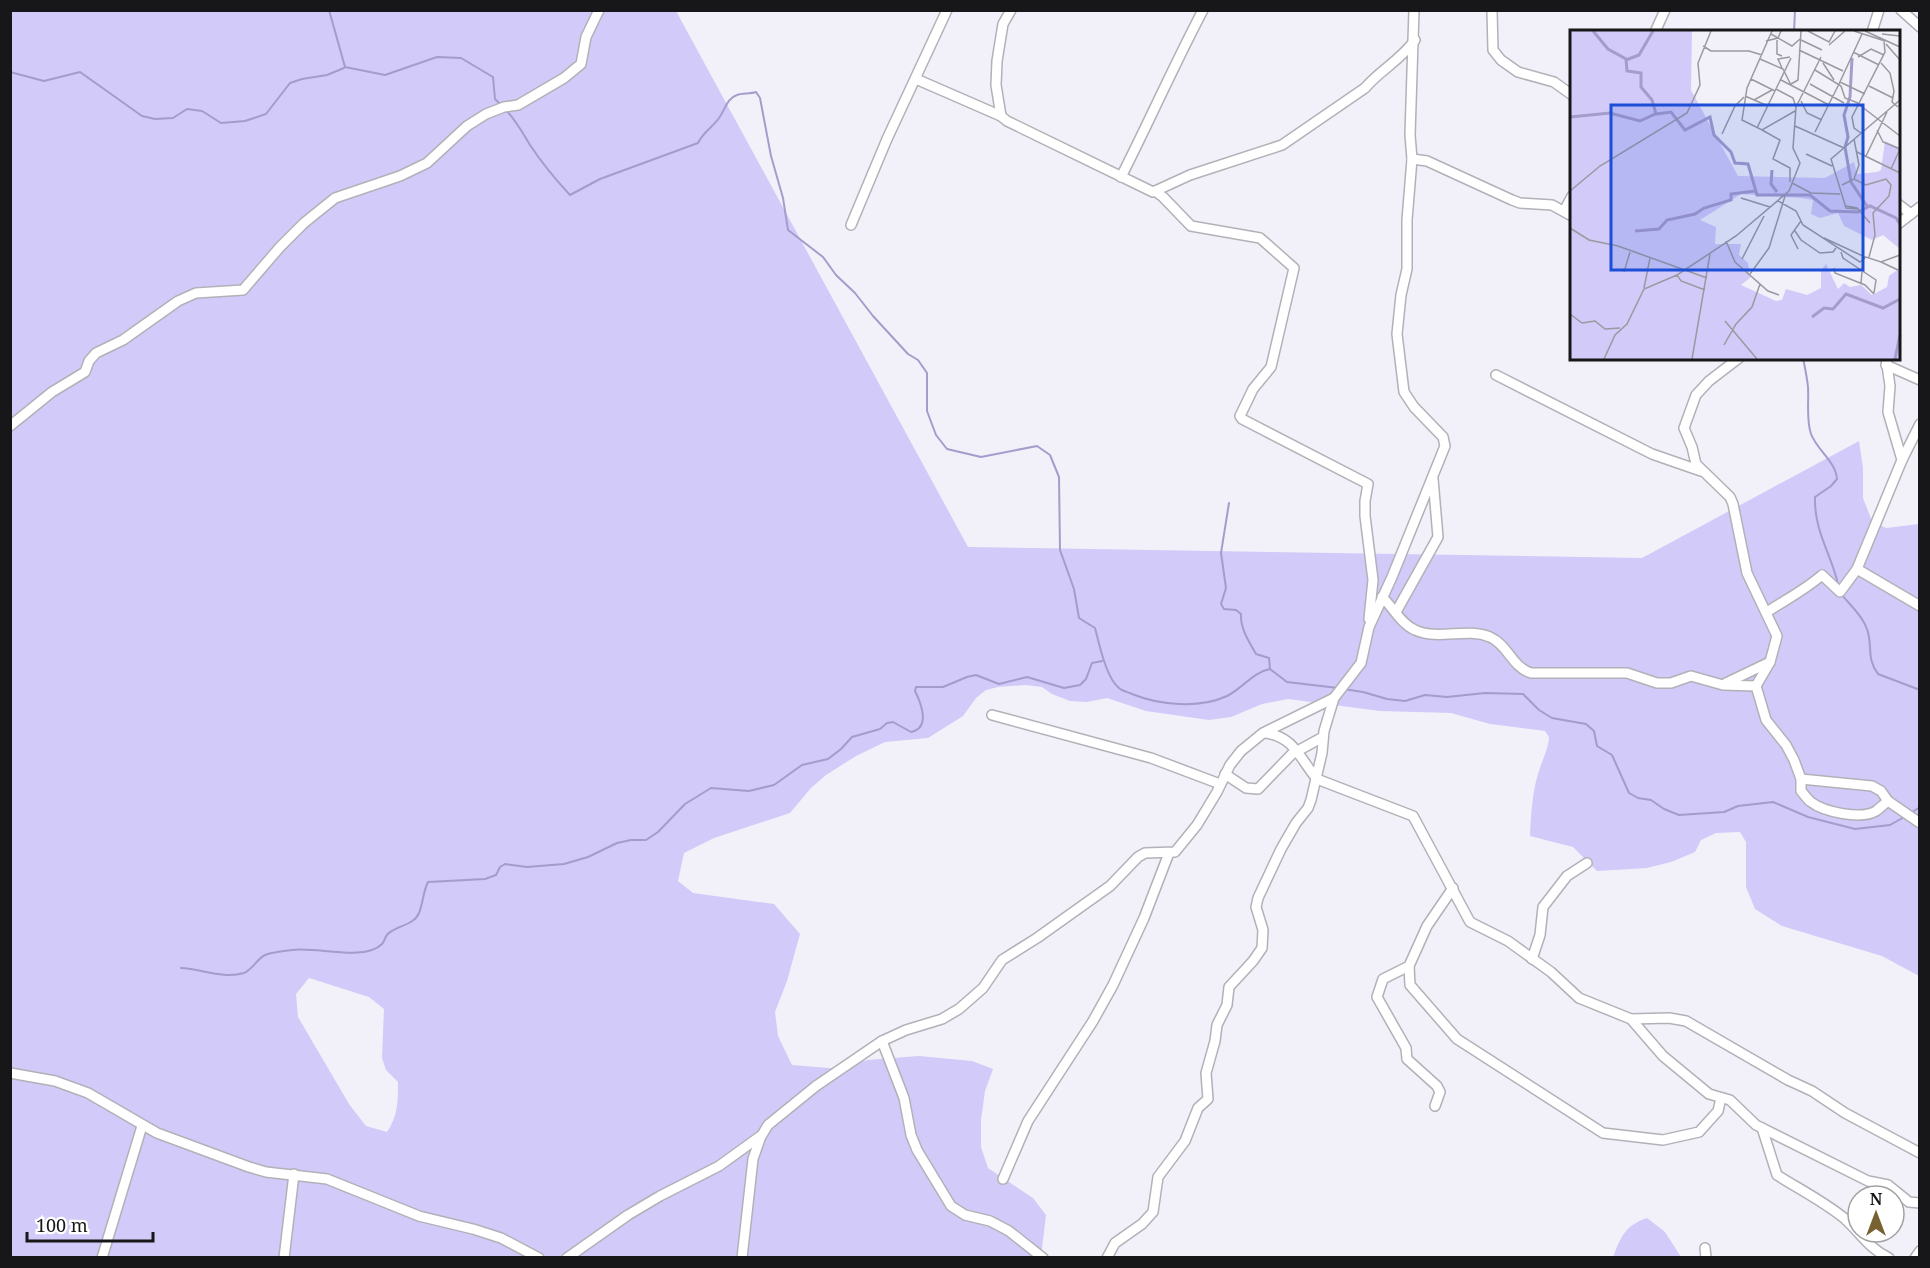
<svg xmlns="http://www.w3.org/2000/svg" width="1930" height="1268" viewBox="0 0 1930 1268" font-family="'Noto Serif',serif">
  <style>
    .green { fill: #d2caf8; fill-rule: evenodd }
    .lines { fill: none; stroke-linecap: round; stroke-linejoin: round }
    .stream { stroke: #a69ccc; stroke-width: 2 }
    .minor-casing { stroke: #b2b1b8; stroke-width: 12 }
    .minor { stroke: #fff; stroke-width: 9 }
    .inset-river { fill: none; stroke: #a69ccc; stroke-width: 3 }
    .inset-road { fill: none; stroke: #9a999f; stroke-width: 1.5 }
    .view { fill: #1d4ed8; fill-opacity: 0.15; stroke: #1d4ed8; stroke-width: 3 }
    .inset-edge { fill: none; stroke: #171619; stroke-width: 3 }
  </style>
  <rect width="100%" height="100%" fill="#f2f1f9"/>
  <g class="green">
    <path d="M10,11h666l292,536 674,11 217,-117 4,27v30l9,23 14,7 33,-4v452l-37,-20 -100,-30 -27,-17 -9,-22v-45l-6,-10 -24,1 -15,7 -6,12 -24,10 -24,6 -50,3 -24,-24 -43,-11c1,-21 2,-42 8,-62 4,-14 10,-23 11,-37l-4,-6 -55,-7 -39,-11 -71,-2 -92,-12 -26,5 -31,13 -22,3 -63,-9 -39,-13 -20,4 -17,-1 -18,-7 -10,-7 -16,-2 -28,2 -12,3 -10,8 -13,18 -35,22 -43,4 -29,14 -30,19 -15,13 -21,25 -76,25 -30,15 -6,28 15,12 81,11 26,30 -13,47 -12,31 3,24 14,29 49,4 26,-9 52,-4 53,5 21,8 -8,22 -4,29v27l7,21 45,30 13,17 -5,42h-1030zM309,978l60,19 15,12 -2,49 4,12 12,12c0,19 0,34 -11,50l-21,-6 -17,-22 -51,-87 -2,-23z"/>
    <path d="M1647,1218l18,14 16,25h-68c8,-21 12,-31 34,-39z"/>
  </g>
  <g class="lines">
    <g class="stream">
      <path d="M329,10l16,57 40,8 52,-18 24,1 32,19 2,22 6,6"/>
      <path d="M1794,32l1,-22"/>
      <path d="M10,72l34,9 36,-9 62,44 13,3 18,-1 14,-9 15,2 19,12 24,-2 21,-7 24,-31 12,-4 25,-4 17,-7"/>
      <path d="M505,109c11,11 17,23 25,36 12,18 25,34 40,50l30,-16 98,-36c5,-11 14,-15 21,-25 6,-8 8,-20 18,-23 5,-2 13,-1 19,-3l4,6 11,58 12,42 5,32 35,27 13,18 19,18 18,23 35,38 10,6 9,13v38l9,24 11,14 34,8 56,-11 13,9 9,22 1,73 14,39 5,29 16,10c4,15 11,50 24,60 3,3 9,4 13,6 27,11 67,15 95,2 16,-8 26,-24 43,-27l17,13 51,6"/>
      <path d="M1803,358c2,10 4,19 5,29 1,15 -2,32 3,47 6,16 25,28 26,45l-6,7 -16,11c-1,35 16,56 23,87"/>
      <path d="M1229,503l-8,50 5,35 -5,16 3,5 12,1 5,4c-1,14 8,28 15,40l13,4 1,11"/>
      <path d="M1842,595c8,10 21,21 25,34 6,17 -1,29 11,45l42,16"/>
      <path d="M1343,689l20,3 24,7 18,2 20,-6 22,2 38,-4 38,1 16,16 13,8 34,6 8,7 3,15 15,9 17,38 9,5 13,2 13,9 15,6 45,-3 14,-6 35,-4 35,15 47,12 35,-4 16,-9"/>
      <path d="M1911,813l9,-6"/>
      <path d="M181,968c21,1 42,11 63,5 8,-3 13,-14 21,-18 7,-3 19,-4 27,-5 24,-4 72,12 90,-6 3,-3 3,-9 7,-11 10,-8 25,-8 30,-20 4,-10 4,-21 9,-31l57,-3 11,-4 4,-8 5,-3 22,3 37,-3 24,-7 29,-14 14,-3h15l12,-8 27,-28 26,-16 38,3 25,-6 28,-20 26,-6 13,-10 11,-12 28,-8 7,-6 6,-1 18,10c20,-4 10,-29 4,-41l1,-4h27l24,-10 9,-2 23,9 28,-7 37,11 16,-3 6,-6 6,-16 10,-2"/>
    </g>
    <g class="minor-casing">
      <g id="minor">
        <path d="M1011,10l-8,14 -6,37 -1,24 5,31 6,5 146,71 37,-17 92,-30 83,-57c15,-18 36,-28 50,-48"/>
        <path d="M1492,10l1,40 8,10 17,12 36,10 18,13"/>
        <path d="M1901,10l19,17"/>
        <path d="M1655,32l10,-22"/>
        <path d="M1872,32l7,-22"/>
        <path d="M916,79l85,37"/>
        <path d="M1412,159l15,2 85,39 8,3 32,2 20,11"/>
        <path d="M1121,177c28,-55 53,-112 82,-167"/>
        <path d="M1155,191l8,6 28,29 69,12 34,30 -23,99 -18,22 -13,27 2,3 126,65 -3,17v15l8,64 -4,39"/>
        <path d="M1898,204l13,10"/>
        <path d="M1564,211l8,-15"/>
        <path d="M1898,224l22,-17"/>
        <path d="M851,225l36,-86 60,-129"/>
        <path d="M1739,358l-30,23 -13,14 -12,33 8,19 4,17 34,33 3,7 14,69 30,63 -7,26 -14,24 10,34 20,25 8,15 7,19v12c3,3 6,8 10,11 13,10 50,18 65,9 4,-3 8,-7 12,-10"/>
        <path d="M1886,365l34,15"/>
        <path d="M1496,375l156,79 49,17"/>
        <path d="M10,426l42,-34 33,-20 4,-11 7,-8 27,-13 55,-39 18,-8 47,-3 37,-43 24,-24 31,-25 65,-22 27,-13 40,-37 19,-12 18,-7 14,-2 46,-27 17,-14 5,-27 13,-27"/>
        <path d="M1902,460l18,-36"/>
        <path d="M1857,569l45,-109 -14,-48 2,-26 -4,-28"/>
        <path d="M1382,597c11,10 19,27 33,33 24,11 51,-3 75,7 18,8 22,30 41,36h96l30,10h14l20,-7 32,9 33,1"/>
        <path d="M1396,612l42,-75 -5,-58"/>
        <path d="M1767,612c18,-12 38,-22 55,-37l18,17 17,-23 63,37"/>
        <path d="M1726,683l44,-21"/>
        <path d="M992,715l159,43 69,26"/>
        <path d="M1265,733c29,3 35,26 52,46l5,2 91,35 57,106 38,19 43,31 28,26 52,21 32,37 46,38 21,6 26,25 112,56 20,4 21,17 11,1"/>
        <path d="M1225,774l21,14 12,1 34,-35 31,-17"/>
        <path d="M1801,779l71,7 9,5 7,10 32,22"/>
        <path d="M1532,959l8,-24 3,-28 24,-31 20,-13"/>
        <path d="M1409,966l1,19 47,54 146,94 60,7 36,-8 19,-21 3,-13"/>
        <path d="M1631,1019l38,-1 17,3 102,59 24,11 33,22 75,40"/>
        <path d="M882,1041l22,57 7,37 6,15 34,56 14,9 25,6 19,10 34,27"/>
        <path d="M10,1073l45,8 33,12 69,40 92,34 17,5 61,7 92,37 54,13 28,9 38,20"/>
        <path d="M1435,1106l5,-14 -3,-6 -30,-27 -1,-11 -29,-51 6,-18 26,-13 18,-40 26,-38"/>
        <path d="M1762,1128l15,47c22,14 46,26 67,43 16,14 24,30 45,40"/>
        <path d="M1003,1179l25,-58 65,-100 20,-36 31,-67 25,-65"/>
        <path d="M1705,1248l1,10"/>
        <path d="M102,1258l40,-132"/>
        <path d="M284,1258l10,-84"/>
        <path d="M567,1258l61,-43 32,-19 59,-30 43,-31 6,-10 48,-39 66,-45 24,-11 36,-11 17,-10 24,-21 19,-28 35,-22 73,-52 28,-29 7,-4 30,-1 22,-27 20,-33 13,-27 11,-14 22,-18 71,-35 27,-35 8,-36 23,-50 53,-131 -2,-9 -29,-30 -10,-15 -7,-58 4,-39 6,-26v-49l5,-61 -2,-24 4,-125"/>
        <path d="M742,1258l11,-99 8,-23"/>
        <path d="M1107,1258l8,-15 27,-19 11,-12 5,-35 27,-36 13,-33 10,-9 -2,-26 9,-32 2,-16 10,-20 2,-18 24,-26 9,-13 1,-18 -7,-23 2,-9 23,-49 15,-26 12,-15 3,-8 11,-47 2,-22 10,-33"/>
        <path d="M1915,1258l5,-7"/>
      </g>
    </g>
    <use href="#minor" class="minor"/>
  </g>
  <g transform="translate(1570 30)">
    <rect width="330" height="330" fill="#f2f1f9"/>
    <path d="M0,1h122l-1,59 47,86 87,2 29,-16 3,12 20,-2 4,-2 4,-29 15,7v101l-17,-14 -11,5 -28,-14 -6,-13 -18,5 -9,-4 2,-14 -12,-2 -60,-4 -41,26 16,7 -1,17h26l-2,11 9,8 2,15 -9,7 35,16 6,-1 4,-11 21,6 14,-7v-18l5,-6 12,25 6,-6 6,4 11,-2 11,10 15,-8 2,-11 11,-8v91h-330z" fill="#d2caf8"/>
    <path class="inset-river" d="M23,1l15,18 18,10 1,12 14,2v14l11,13 4,14 15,-2 14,18 25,-13 4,18 17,17 4,11 13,1 9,31h53l20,16 28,1 12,-6 26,12 4,6M282,28l-2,39 -6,18 4,22 -3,10 6,35 16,24M56,30l13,-5 14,-24M0,87l40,-4 30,8 15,-7M202,140l-1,14 6,8M65,201l24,-2 8,-9 28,-6 9,-6 27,-8v-6l24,-3M242,287l12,-9 9,1 13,-15 37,14 17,-9M325,329l5,-24"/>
    <path class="inset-road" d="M202,1l-25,57 -5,32 20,10 33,-19M238,1l21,11 6,-11M284,1l31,10M295,1l35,16M201,4l21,12 8,-7M312,4l18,2M207,10v14l5,2M231,10l21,10M196,11l12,-3 3,-7M316,14l14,16M259,15l16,-14M133,16l8,5h38l13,4M229,20l44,21M283,22l26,13M288,27l13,-8 13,6M190,29l23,10 8,16M253,33l11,17M311,33l9,10 4,18 -2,11 6,5M212,38l-4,-9 12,-2M245,40l26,16 4,12 13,5M181,49l24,12M211,50l48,25M270,52l25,12M221,54l7,-4 3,-49M240,54l34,19M269,54l23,-50M299,56l24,12M175,66l23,10M184,70l18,-10M231,71l6,12 15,7M287,73l43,33M226,77l25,-50M225,96l49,22M187,98l34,-70M192,100l18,10 -7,19 17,9v14M307,100l6,12 17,7 -9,20M245,102l24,-48M291,103l-7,-5 -2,-11 33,-65 -1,-11M152,104l13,-28 9,-9M287,122l43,21M236,124l26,12M296,126l21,-44M284,149l5,-14 -5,-26M222,153l19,10 29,1M272,155l12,-6 12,6 20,-6 5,6 -2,11 -16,17 2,22 -6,22M0,161l30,-25 87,-53 13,-28 -2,-22 13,-32M171,168l29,9M208,171l18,10 7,14 57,37 6,-5 15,5 19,-7M276,176l11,2 13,15M288,179l-12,-1 -15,-49 69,-59M0,198l19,12 29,6 89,32M225,201l6,9 19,13 13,-1 3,-4M254,208l41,19M156,211l9,21 33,29 11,4M228,219l-7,-14 10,-14M271,222l2,6 33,22 -2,13M172,229l22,-43M311,232l17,8M264,238l1,5 30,12 9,9M54,242l6,-20M180,244l19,-26 16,-52M107,245l4,6 24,9M291,253l2,-22M74,258l6,-30M0,284l12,9 13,-2 10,8 15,-1M155,291l32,38M154,315l12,-21 16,-17 8,-23M34,329l11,-24 12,-11 17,-35 33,-14 59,-39 53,-45 11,-28 -7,-15 3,-41 -3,-9 -17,-9M122,329l18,-105"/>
    <path class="view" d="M41,75h252v165h-252z"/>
    <rect width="330" height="330" class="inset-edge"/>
  </g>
  <rect width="1930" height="1268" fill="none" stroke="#171619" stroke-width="24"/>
  <g transform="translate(1876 1214)"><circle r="28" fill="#ffffff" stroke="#a2a2a3" stroke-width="1.5"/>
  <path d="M0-4.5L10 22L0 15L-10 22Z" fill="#796232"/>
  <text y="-9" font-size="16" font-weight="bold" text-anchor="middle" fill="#171619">N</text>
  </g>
  <path d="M27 1232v9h126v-9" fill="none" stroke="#171619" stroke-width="3"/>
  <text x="36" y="1232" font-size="18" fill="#171619" stroke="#ffffff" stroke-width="4.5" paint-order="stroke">100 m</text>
</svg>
